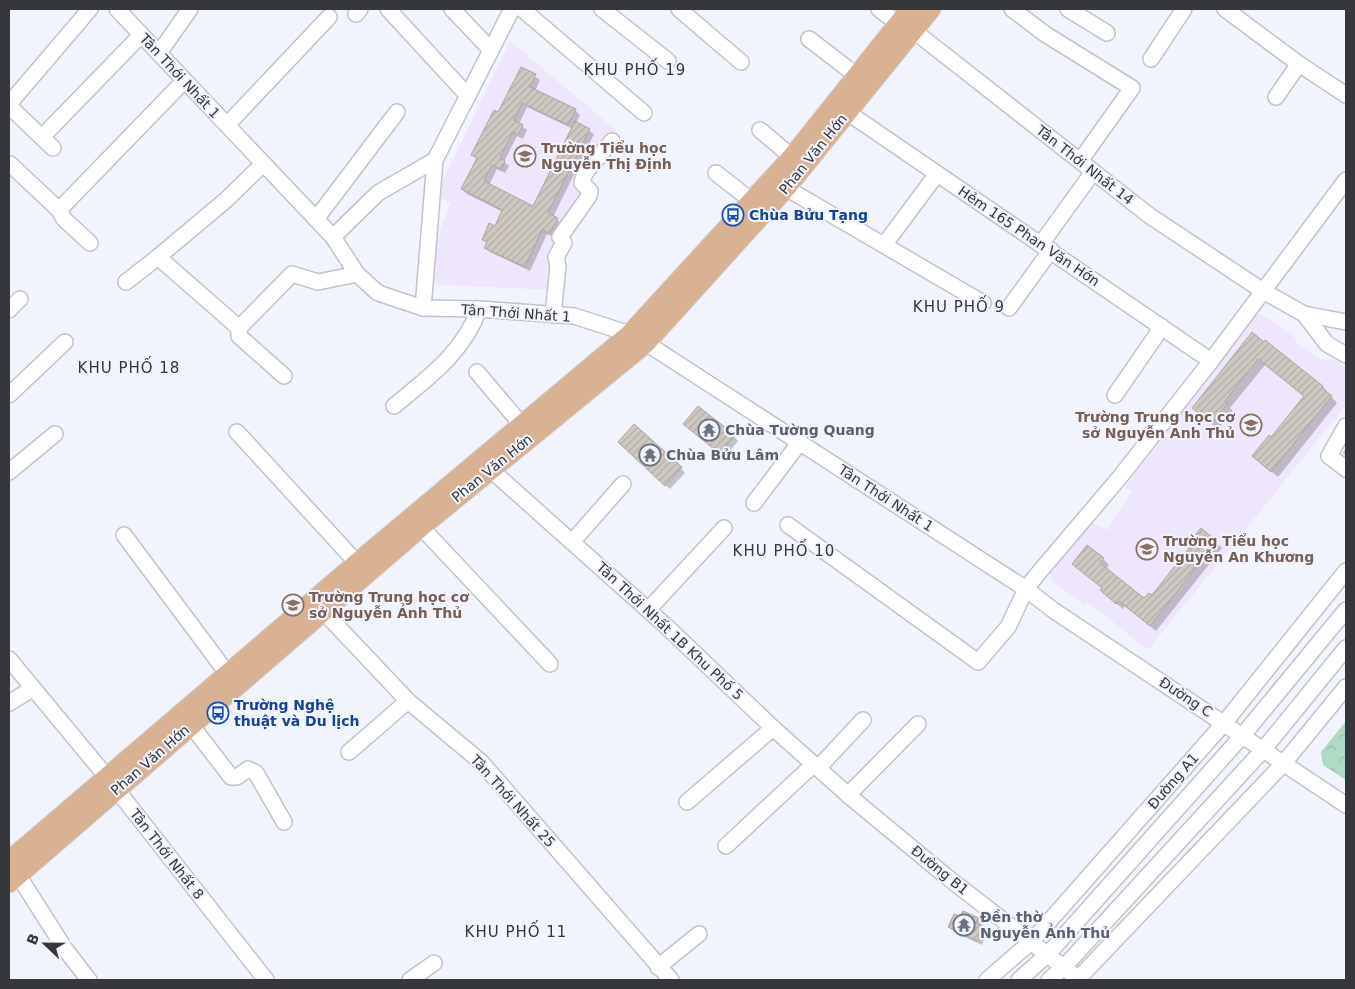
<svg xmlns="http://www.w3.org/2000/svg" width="1355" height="989" viewBox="0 0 1355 989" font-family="'DejaVu Sans',sans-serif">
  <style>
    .education { fill: #eee6fc }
    .park { fill: url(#park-crowns) }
    .shadow { fill: #0003; fill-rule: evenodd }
    .building { fill: url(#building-hatch); stroke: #ada6a0 }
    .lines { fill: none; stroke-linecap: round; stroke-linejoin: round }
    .minor-casing { stroke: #c1c3cb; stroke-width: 18 }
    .major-casing { stroke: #d3d3d4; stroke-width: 21 }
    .minor { stroke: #fff; stroke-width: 15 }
    .major { stroke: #d9b294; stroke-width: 19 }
    .labels { text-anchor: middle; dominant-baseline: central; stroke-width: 4; stroke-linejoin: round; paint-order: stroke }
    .street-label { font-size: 14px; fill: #36373a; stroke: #f1f4fc }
    .education-label { font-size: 14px; font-weight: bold; fill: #785e54; stroke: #f1f4fc; text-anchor: start }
    .transit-label { font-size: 14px; font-weight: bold; fill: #164399; stroke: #f1f4fc; text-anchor: start }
    .worship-label { font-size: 14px; font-weight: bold; fill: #5b616d; stroke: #f1f4fc; text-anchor: start }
    .neighbourhood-label { font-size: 15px; letter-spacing: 1px; fill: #36373a; stroke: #f1f4fc }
  </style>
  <defs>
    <pattern id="park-crowns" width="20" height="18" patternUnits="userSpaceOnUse" patternTransform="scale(1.25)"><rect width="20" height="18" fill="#afdac3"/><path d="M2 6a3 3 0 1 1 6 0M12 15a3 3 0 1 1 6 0" fill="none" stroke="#97bca8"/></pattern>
    <pattern id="building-hatch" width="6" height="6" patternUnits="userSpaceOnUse" patternTransform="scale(1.25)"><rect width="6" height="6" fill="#cfc8c2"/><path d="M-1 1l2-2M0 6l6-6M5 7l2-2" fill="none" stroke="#b2aca7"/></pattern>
  </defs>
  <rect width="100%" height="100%" fill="#f1f4fc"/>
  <g class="education">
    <path d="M510,41l106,89 -43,52 13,12 -33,47 6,4 -12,17 7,6 -3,22 -120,-6 4,-42 16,-39 -14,-6 1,-6z"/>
    <path d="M1260,314l33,20 4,9 25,17 9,-2 15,10v37l-198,245 -60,-48 -3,3 -33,-24 -2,-13 38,-48 19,10 25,-39 -8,-4 34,-43 92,-127z"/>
  </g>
  <path class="park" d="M1346,721v59l-23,-15 -2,-13z"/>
  <g class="shadow">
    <path d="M522,68l18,12 -5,11 40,19 5,5 -4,8 18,11 -41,83 8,6 -7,14 -7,-3 -17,37 -40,-19 -5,-4 2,-4 -4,-5 12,-11 8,-16 -36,-18 -5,-5 15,-30 -4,-4 26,-41zM527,107l46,22 -39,79 -45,-23 8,-16 8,4 4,-7 -5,-4 13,-26 6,3 4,-9 -8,-6z"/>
    <path d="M1265,341l58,46 14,16 -59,74 -18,-15 12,-23 33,-42 -40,-32 -35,43 3,3 -15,18 -18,-15z"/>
    <path d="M690,429l44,7 4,5 -13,16z"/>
    <path d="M624,447l57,21 4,5 -15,16z"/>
    <path d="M1346,447v10l-3,-4z"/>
    <path d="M1216,542l6,6 -66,83 -31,-25 -2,3 -16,-13 -4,-8 -29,-24 29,-5 6,6 -3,4 39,31 7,-3z"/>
    <path d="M978,919l4,5 -1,3 6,5 -5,13 -28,-13 -5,-5z"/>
  </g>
  <g class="building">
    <path d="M521,67l15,7 -6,13 46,22 -8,16 -46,-22 -8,17 9,5 -5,10 -5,-3 -13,26 5,3 -4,9 -9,-5 -8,16 49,25 42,-85 15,8 -42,84 10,5 -8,16 -8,-4 -17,37 -41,-19 3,-6 -5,-2 7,-17 6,3 7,-16 -41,-21 16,-31 -6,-3 23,-45 4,2z"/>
    <path d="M1252,332l12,10 1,-2 58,46 -1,2 10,8 -61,76 -19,-16 17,-21 2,2 33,-41 -46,-37 -33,42 3,2 -16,20 -20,-15z"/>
    <path d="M698,406l37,29 -15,19 -37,-30z"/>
    <path d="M634,424l48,43 -17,19 -47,-44z"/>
    <path d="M1201,528l16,13 -67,85 -31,-25 -3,3 -16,-14 2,-2 -30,-24 15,-19 17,13 -4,5 44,35 5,-5 3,2 38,-48 -3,-2z"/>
    <path d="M963,911l16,7 -3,5 8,4 -7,14 -29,-14 6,-13 6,2z"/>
  </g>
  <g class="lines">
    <g class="minor-casing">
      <g id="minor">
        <path d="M117,9l216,228 24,37 21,19 45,15 56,1 95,7 56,18 16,9 380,246 27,21 293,195"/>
        <path d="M388,9l80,87"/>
        <path d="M452,9l39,41"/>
        <path d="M522,9l122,104"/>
        <path d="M602,9l66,52"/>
        <path d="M679,9l62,53"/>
        <path d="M879,9l20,15"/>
        <path d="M1012,9l33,25 87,54 -52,73"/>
        <path d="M1068,9l39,24"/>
        <path d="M1225,9l74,55 47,31"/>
        <path d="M356,14l4,-5"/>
        <path d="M914,31l236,185 113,75 41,23 42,8"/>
        <path d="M809,39l47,36"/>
        <path d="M159,53l31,-44"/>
        <path d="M1151,59l33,-50"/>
        <path d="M1276,97l23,-33"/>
        <path d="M9,104l81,-95"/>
        <path d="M9,106l44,42"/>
        <path d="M847,112l364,249"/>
        <path d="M227,125l102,-108"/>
        <path d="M760,130l32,27"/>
        <path d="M42,137l99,-102"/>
        <path d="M10,164l49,46 5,9 26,24"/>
        <path d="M263,164l-37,36 -68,57 81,71v8l45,40"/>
        <path d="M716,173l37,29"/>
        <path d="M786,188l197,115"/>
        <path d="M59,210l125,-129"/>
        <path d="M316,219l81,-107"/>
        <path d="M333,237l45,-44 57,-33"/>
        <path d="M1041,244l52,-72"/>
        <path d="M884,245l53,-71"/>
        <path d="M126,282l32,-25"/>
        <path d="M423,308l12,-148 77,-151"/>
        <path d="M1009,308l42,-58"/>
        <path d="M9,310l11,-11"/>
        <path d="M1304,314l23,30 19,11"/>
        <path d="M553,315l5,-49 -2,-9 8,-14 -4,-6 29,-41 1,-5 -8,-8 3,-10 27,-32"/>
        <path d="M239,328l53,-54 26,8 39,-8"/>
        <path d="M477,372l44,52"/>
        <path d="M9,395l56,-53"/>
        <path d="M1115,395l47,-68"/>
        <path d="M394,406c34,-28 70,-54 85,-97"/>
        <path d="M1346,426l-17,30 17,13"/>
        <path d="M237,432l120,131"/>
        <path d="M490,469l176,157 107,102 75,67 99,82 133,103"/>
        <path d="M9,472l46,-38"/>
        <path d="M754,503l46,-61"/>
        <path d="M788,525l190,137 30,-35 18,-38 10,-13 84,-99 91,-116 135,-181"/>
        <path d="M421,527l129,137"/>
        <path d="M124,535l103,138"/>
        <path d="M572,542l51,-58"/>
        <path d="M648,610l76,-82"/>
        <path d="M323,611l85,90 73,61 190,218"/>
        <path d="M9,659l97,117 160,204"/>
        <path d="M9,703l23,-14"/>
        <path d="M191,725l40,52h6l11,-8 8,4 28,49"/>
        <path d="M349,752l59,-51"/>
        <path d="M819,767l44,-47"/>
        <path d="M848,795l70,-71"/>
        <path d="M687,802l86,-74"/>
        <path d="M726,846l88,-82"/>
        <path d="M18,875l47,74 24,31"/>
        <path d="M658,967l41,-33"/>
        <path d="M410,980l24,-17"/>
        <path d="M987,980l44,-38 194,-220 121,-151"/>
        <path d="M1019,980l29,-26 195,-219 103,-125"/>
        <path d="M1049,980l15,-13 199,-217 83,-102"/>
        <path d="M1077,980l206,-216 63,-77"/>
      </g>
    </g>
    <g class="major-casing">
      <g id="major">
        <path d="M9,861l348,-298 273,-229 162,-177 118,-148"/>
        <path d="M9,883l412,-356 225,-184 140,-155 145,-179"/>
      </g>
    </g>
    <use href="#minor" class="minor"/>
    <use href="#major" class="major"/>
  </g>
  <defs>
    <g id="school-ring" transform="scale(1.125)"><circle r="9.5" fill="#f1f4fc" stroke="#8d6e63" stroke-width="1.5"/><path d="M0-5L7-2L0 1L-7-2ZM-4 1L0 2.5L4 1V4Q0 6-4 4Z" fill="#8d6e63"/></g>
    <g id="bus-ring" transform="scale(1.125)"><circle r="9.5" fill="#f1f4fc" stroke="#1a4fb4" stroke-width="1.5"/><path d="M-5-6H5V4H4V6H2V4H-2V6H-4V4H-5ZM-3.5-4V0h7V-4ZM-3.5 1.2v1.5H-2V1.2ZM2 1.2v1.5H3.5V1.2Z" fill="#1a4fb4"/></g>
    <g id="temple-ring" transform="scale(1.125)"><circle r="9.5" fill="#f1f4fc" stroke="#6b7280" stroke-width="1.5"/><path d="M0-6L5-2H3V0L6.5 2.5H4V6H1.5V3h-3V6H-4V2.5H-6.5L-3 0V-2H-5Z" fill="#6b7280"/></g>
  </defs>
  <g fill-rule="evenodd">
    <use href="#school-ring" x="525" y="156"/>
    <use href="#bus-ring" x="733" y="215"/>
    <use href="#school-ring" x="1251" y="425"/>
    <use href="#temple-ring" x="709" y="430"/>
    <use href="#temple-ring" x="650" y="455"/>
    <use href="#school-ring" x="1147" y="549"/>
    <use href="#school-ring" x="293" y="605"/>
    <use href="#bus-ring" x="218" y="713"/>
    <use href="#temple-ring" x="964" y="925"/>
  </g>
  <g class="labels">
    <g class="street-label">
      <text transform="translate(180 76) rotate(47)">Tân Thới Nhất 1</text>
      <text transform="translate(813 154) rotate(-51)">Phan Văn Hớn</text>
      <text transform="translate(1085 165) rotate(38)">Tân Thới Nhất 14</text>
      <text transform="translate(1029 236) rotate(34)">Hẻm 165 Phan Văn Hớn</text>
      <text transform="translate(516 313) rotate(4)">Tân Thới Nhất 1</text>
      <text transform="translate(492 468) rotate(-39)">Phan Văn Hớn</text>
      <text transform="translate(886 498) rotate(33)">Tân Thới Nhất 1</text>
      <text transform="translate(670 631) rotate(43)">Tân Thới Nhất 1B Khu Phố 5</text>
      <text transform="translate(1186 697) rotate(33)">Đường C</text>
      <text transform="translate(150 760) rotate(-41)">Phan Văn Hớn</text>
      <text transform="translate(1173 781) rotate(-49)">Đường A1</text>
      <text transform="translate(513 801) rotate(48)">Tân Thới Nhất 25</text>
      <text transform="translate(167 854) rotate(52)">Tân Thới Nhất 8</text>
      <text transform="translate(940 870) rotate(39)">Đường B1</text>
    </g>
    <g class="education-label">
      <text x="541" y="148">Trường Tiểu học<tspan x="541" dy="16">Nguyễn Thị Định</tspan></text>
      <text x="1235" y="417" text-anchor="end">Trường Trung học cơ<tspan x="1235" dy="16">sở Nguyễn Anh Thủ</tspan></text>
      <text x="1163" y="541">Trường Tiểu học<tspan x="1163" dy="16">Nguyễn An Khương</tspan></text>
      <text x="309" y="597">Trường Trung học cơ<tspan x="309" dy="16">sở Nguyễn Ảnh Thủ</tspan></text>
    </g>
    <g class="transit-label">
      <text x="749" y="215">Chùa Bửu Tạng</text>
      <text x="234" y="705">Trường Nghệ<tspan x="234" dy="16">thuật và Du lịch</tspan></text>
    </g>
    <g class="worship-label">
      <text x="725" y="430">Chùa Tường Quang</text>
      <text x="666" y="455">Chùa Bửu Lâm</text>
      <text x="980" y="917">Đền thờ<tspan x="980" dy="16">Nguyễn Ảnh Thủ</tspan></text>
    </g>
    <g class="neighbourhood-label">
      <text x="635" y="70">KHU PHỐ 19</text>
      <text x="959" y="307">KHU PHỐ 9</text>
      <text x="129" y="368">KHU PHỐ 18</text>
      <text x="784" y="551">KHU PHỐ 10</text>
      <text x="516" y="932">KHU PHỐ 11</text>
    </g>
  </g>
  <rect width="1355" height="989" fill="none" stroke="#36373a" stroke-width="20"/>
  <g transform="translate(45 944) rotate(292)" stroke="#f1f4fc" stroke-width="4" paint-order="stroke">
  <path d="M0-4L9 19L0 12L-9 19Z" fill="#36373a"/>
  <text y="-8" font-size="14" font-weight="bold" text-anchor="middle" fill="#36373a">B</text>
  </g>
</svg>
